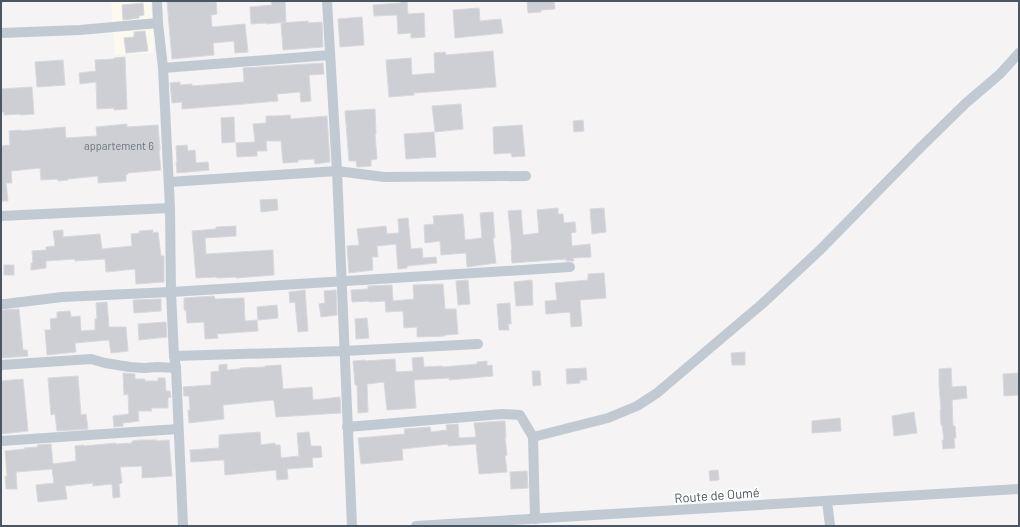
<svg xmlns="http://www.w3.org/2000/svg" width="1020" height="527" viewBox="0 0 1020 527" font-family="Barlow,sans-serif">
  <style>
    .commercial { fill: #fdf9ef }
    .building { fill: #cdcfd5; stroke: #d7d9de }
    .lines { fill: none; stroke-linecap: round; stroke-linejoin: round }
    .minor { stroke: #c1cad2; stroke-width: 10 }
    .labels { text-anchor: middle; dominant-baseline: central; stroke-width: 3.5; stroke-linejoin: round; paint-order: stroke }
    .number-label { font-size: 11px; fill: #6b747e }
    .street-label { font-size: 13px; fill: #4a5661; stroke: #fff }
  </style>
  <rect width="100%" height="100%" fill="#f5f3f3"/>
  <path class="commercial" d="M111,1h40l3,52 -39,2z"/>
  <g class="building">
    <path d="M167,1h49l1,13 -6,1 1,12 33,-3 3,28 -13,1 -1,-12 -21,2 1,12 -42,4z"/>
    <path d="M271,1h14l1,21 -19,2v-1l-16,1 -1,-17 22,-2z"/>
    <path d="M401,1h6l1,13 16,-1 1,24 -14,1v-5l-13,1 -1,-19 -23,1 -1,-11 28,-2z"/>
    <path d="M527,1h27l1,8 -14,1v2l-13,1z"/>
    <path d="M143,3l1,12 -5,1v2l-16,2 -1,-15z"/>
    <path d="M479,8l1,13 21,-2 2,14 -48,5 -2,-28z"/>
    <path d="M362,17l2,28 -24,2 -2,-28z"/>
    <path d="M308,21v2l14,-1 1,25 -40,3 -2,-27z"/>
    <path d="M145,31l3,20 -22,2 -2,-15 10,-1v-5z"/>
    <path d="M493,51l3,36 -82,6v2l-25,2 -3,-37 25,-2 1,17 23,-2 -1,-20 11,-1 1,3z"/>
    <path d="M125,57l2,52 -13,1v-2l-17,1 -1,-27 -16,2 -1,-11 17,-2 -1,-11 19,-1v-1z"/>
    <path d="M63,60l2,25 -28,2 -2,-25z"/>
    <path d="M323,63l1,11 -15,1 2,26 -10,1 -1,-10 -23,2 1,7 -34,3 -62,5v-7l-10,1 -2,-20 10,-1v3l12,-1v2l52,-4 -1,-14z"/>
    <path d="M32,87l2,27 -14,1v-1l-16,1v-3h-3v-23z"/>
    <path d="M461,104l2,25 -28,3 -3,-26z"/>
    <path d="M375,109l1,25h-1l2,25 -6,1v6l-14,1 -1,-6h-7l-4,-50z"/>
    <path d="M290,115l1,4 36,-3 3,46 -15,2 -1,-5 -16,1v2l-15,1 -2,-22h-15l1,10h-10v5l-20,1 -1,-14 19,-1 -2,-18 13,-1v-7h10z"/>
    <path d="M234,117l1,25 -13,1 -1,-25z"/>
    <path d="M583,120l1,11 -10,1 -1,-11z"/>
    <path d="M127,124v3l31,-2 2,25 -1,1 2,19 -33,3v1l-2,1v6l-28,2v-7l-30,3v1l-10,1v-2l-17,1 -1,-12 -29,3 1,12h-6l2,18h-7v-55l9,-1 -1,-14 12,-1v1l44,-4 1,11 31,-2 -1,-9z"/>
    <path d="M522,125l3,31 -13,1 -1,-4 -17,1 -1,-27z"/>
    <path d="M434,132l2,25 -30,2 -2,-25z"/>
    <path d="M187,145l1,6 7,-1 1,13 12,-1 1,8 -32,3 -1,-11h1l-1,-16z"/>
    <path d="M277,199l1,11 -17,2 -1,-12z"/>
    <path d="M558,208v6h5l1,9 11,-1 1,10 -5,1 1,13 18,-2 1,13 -18,1 1,3h-8v-2l-54,4 -1,-13h1l-4,-39 13,-1 2,25 16,-2 -2,-23z"/>
    <path d="M604,208l2,24 -14,2 -2,-25z"/>
    <path d="M493,212l2,26h-2l3,25 -29,4 -1,-14 -25,2 -1,-14 -15,2 -1,-18 10,-1 -1,-8 30,-2 2,26 17,-2 -2,-25z"/>
    <path d="M408,218l3,31 11,-1 1,10 13,-1 1,6 -30,3v2l-9,1 -2,-25 -19,2 1,11h-6l1,13 -24,3 -2,-27 12,-1 -2,-16 29,-3 1,8 12,-1 -1,-14z"/>
    <path d="M236,226v10l-31,2 1,16 67,-4 1,25 -38,3v-1l-19,1 -1,-1 -20,1 -4,-47 24,-2v-2z"/>
    <path d="M63,230v7l37,-3 2,15 30,-3 -1,-12 9,-1 -1,-2 14,-1v3l5,-1 3,24h3v26l-28,2 -1,-15 -29,3 -1,-13 -30,2v-2l-29,2v7l-15,2v-7h2l-1,-12 14,-1v-3l9,-1 -2,-15z"/>
    <rect x="4" y="265" width="10" height="10"/>
    <path d="M604,273l2,25 -26,2 2,26 -11,1 -1,-15 -24,2 -1,-13 12,-1 -2,-17 33,-3v-6z"/>
    <path d="M468,280l2,24 -12,1 -2,-24z"/>
    <path d="M532,280l1,25 -17,1 -2,-24z"/>
    <path d="M443,284l2,25h11l2,25 -13,1v1l-28,1v-10l-13,1 -1,-17 -17,1 -1,-11 -16,1v-1l-17,1 -1,-12 17,-1v-3l24,-1 1,16 21,-2 -1,-14z"/>
    <path d="M305,290l3,41 -10,1 -3,-30 -5,1 -1,-11z"/>
    <path d="M336,290l1,25 -16,2 -2,-13 6,-1 -1,-12z"/>
    <path d="M214,296l1,3 29,-1 1,23 12,-1 1,11 -41,3 1,4 -13,1 -1,-17 -17,1 -1,-13h-2v-12z"/>
    <path d="M161,299v12l-27,2 -1,-13z"/>
    <path d="M107,302l2,25h17l2,24 -17,2 -2,-13 -34,3 1,9 -29,3 -2,-25h6l-1,-11 7,-1v-6l13,-1 1,6 9,-1 1,15 14,-1v-11h2l-1,-16z"/>
    <path d="M510,303l1,21h-3l1,6h-10l-2,-26z"/>
    <path d="M277,305l1,13 -20,2 -1,-13z"/>
    <path d="M19,309l4,41h4l1,6 -27,2v-48z"/>
    <path d="M367,318l2,20 -13,1 -1,-20z"/>
    <path d="M166,322l1,15 -28,3 -1,-16z"/>
    <path d="M745,352v13h-13l-1,-12z"/>
    <path d="M423,357l1,10 18,-1 1,1 34,-3v-2l10,-1v5l5,-1 1,11 -44,4v-2l-35,2 2,28 -14,1 -15,1 -3,-28 -17,2 1,28 -10,1 -1,-28h-2l-2,-24 12,-1v1l30,-2 1,13 17,-1 -1,-13z"/>
    <path d="M227,364v6l13,-1v-1l25,-1v-1l16,-1 2,24 29,-2 1,13 27,-3 1,16 -65,4 -2,-16 -1,-1 -50,5v1l1,13 -35,4 -1,-13h2l-1,-14h-5l-1,-9 28,-2v-13l8,-1v-6z"/>
    <path d="M586,368l1,12h-7v3l-13,1 -1,-15z"/>
    <path d="M951,368l1,19 14,-1 1,12 -15,2 1,26h2l1,12h-2l1,10 -12,1 -1,-9h2l-2,-15h-1l-1,-15h1l-2,-25v-16z"/>
    <path d="M532,371h8l1,14 -8,1z"/>
    <path d="M123,373l12,1v5h10v2h13v-3h7l1,13h4l1,6 -3,1v10h-17l1,3h-14l1,10 -16,2v3l-9,1 -1,-11 16,-2 -1,-20 -4,1z"/>
    <path d="M1018,373l1,22 -15,1 -1,-22z"/>
    <path d="M78,376l3,39 5,-1 2,15 -31,2 -2,-17 -4,1 -3,-37z"/>
    <path d="M23,379l5,52 -27,3v-53z"/>
    <path d="M914,412l3,21 -23,3 -2,-20z"/>
    <path d="M840,418l1,13 -29,2v-12z"/>
    <path d="M502,421h3l1,16h-1l2,18 -2,1 2,16 -28,2 -3,-30 -28,2v-2l-46,5 1,11 -42,4 -3,-26 47,-4 -1,-5 26,-2 1,5 16,-2 -1,-5 12,-1 1,14 17,-1 -2,-14z"/>
    <path d="M260,432l1,13 14,-2v2h5l1,13 18,-2 -2,-23 12,-1 2,14h10l1,11 -10,1 1,9 -26,2 1,10 -11,1 -1,-10 -51,5 -1,-15 -33,2 -1,-12 29,-2v-13z"/>
    <path d="M140,440h17v1l12,-1 3,36 -30,2v-12l-22,1 2,16 -3,1 1,13 -7,1 -1,-14 -19,2v-3l-28,3 2,13 -29,3 -2,-17 18,-2 -2,-14 -36,3 1,17h-11l-1,-13h2l-2,-25 20,-2 -1,-1 14,-1 -1,-2 14,-1 2,20 23,-3 -1,-15 9,-1v1l32,-3v1l16,-1v-2z"/>
    <path d="M718,470l1,10 -9,1 -1,-10z"/>
    <path d="M527,471l1,17 -17,1 -1,-17z"/>
  </g>
  <g class="lines">
    <g class="minor">
      <path d="M157,1l1,22 5,45 7,140 1,84 3,64 2,12 7,158"/>
      <path d="M327,1l10,170 15,355"/>
      <path d="M1,33l79,-3 78,-7"/>
      <path d="M163,68l167,-13"/>
      <path d="M169,182l168,-11 47,6 142,-1"/>
      <path d="M1,216l169,-8"/>
      <path d="M1,304h4l57,-7 109,-5 399,-25"/>
      <path d="M174,356l170,-5 134,-7"/>
      <path d="M1,365l90,-6 14,4 25,4 15,1 12,-1 19,1"/>
      <path d="M347,427l155,-13 18,1 13,22 2,82"/>
      <path d="M533,437l75,-19 29,-12 20,-13 105,-89 58,-54 100,-102 46,-45 34,-29 19,-21"/>
      <path d="M1,441l177,-12"/>
      <path d="M827,501l3,25"/>
      <path d="M416,526l603,-37"/>
    </g>
  </g>
  <g class="labels">
    <g class="number-label">
      <text x="119" y="145">appartement 6</text>
    </g>
    <g class="street-label">
      <text transform="translate(717 495) rotate(-4)">Route de Oumé</text>
    </g>
  </g>
  <rect width="1020" height="527" fill="none" stroke="#4a5661" stroke-width="4"/>
</svg>
